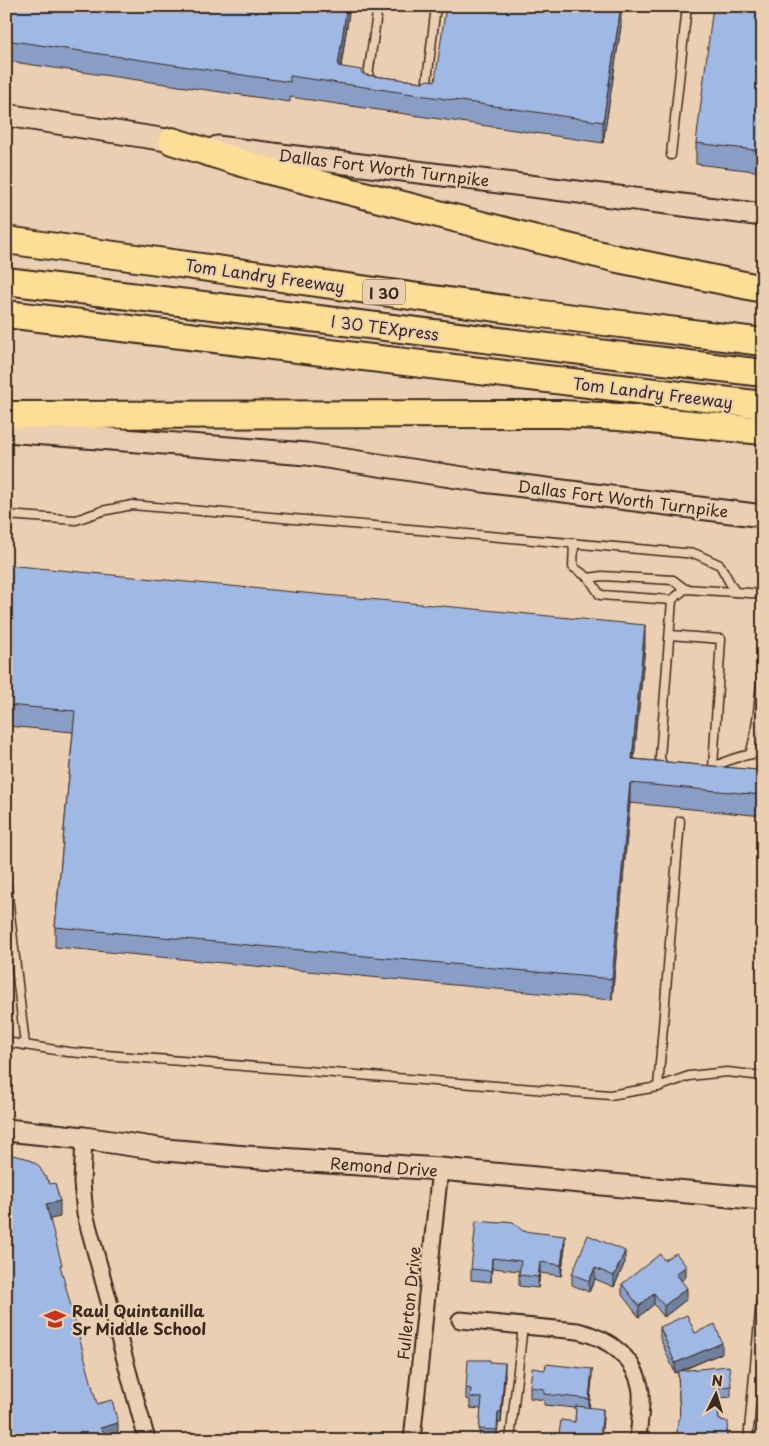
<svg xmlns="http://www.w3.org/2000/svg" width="769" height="1446" viewBox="0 0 769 1446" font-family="'Playpen Sans',sans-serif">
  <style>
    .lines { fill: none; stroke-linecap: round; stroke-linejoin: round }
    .lane-casing { stroke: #3b2a1e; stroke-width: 11 }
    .street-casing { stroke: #3b2a1e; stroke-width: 19 }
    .secondary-casing { stroke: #3b2a1e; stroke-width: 25 }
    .highway-casing { stroke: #3b2a1e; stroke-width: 30 }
    .lane { stroke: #ebcfb2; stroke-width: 8 }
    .street { stroke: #ebcfb2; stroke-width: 15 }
    .secondary { stroke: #ebcfb2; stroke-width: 21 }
    .highway { stroke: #fdde96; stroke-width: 26 }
    .wall { fill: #899ec4; stroke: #3b2a1e }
    .shaded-wall { fill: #6f81a0; stroke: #3b2a1e }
    .building { fill: #9fb8e4; stroke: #3b2a1e }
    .labels { text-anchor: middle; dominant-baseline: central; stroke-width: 4; stroke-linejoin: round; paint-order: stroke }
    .shield { fill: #ebcfb2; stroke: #705c4a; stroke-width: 1 }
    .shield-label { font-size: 15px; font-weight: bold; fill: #3b2a1e }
    .street-label { font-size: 16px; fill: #3b2a1e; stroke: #ebcfb2 }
    .poi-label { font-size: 16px; font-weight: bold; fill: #3b2a1e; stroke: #ebcfb2; text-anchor: start }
  </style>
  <rect width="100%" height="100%" fill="#ebcfb2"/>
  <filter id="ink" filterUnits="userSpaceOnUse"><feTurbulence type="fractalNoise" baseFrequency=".02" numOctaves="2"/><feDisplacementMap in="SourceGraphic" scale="10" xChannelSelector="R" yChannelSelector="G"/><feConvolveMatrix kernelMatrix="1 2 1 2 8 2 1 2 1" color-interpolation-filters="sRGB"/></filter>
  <g filter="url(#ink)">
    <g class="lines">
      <g class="lane-casing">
        <g id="lane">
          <path d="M367,83l11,-77"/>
          <path d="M426,89l10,-83"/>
          <path d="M671,155l16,-149"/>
          <path d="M6,515l70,5 26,-9 30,-6 564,49 24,11 15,27 28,2"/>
          <path d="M574,543l-1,24 16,11"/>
          <path d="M685,589l-13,11 -72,-5 -11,-17 13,-2 71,4 12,9 50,3"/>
          <path d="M670,635l51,4 -8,128"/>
          <path d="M750,754c9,-27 8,-56 13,-84"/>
          <path d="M664,771l-4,-13 12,-158"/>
          <path d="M706,772c16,-11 38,-18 57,-19"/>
          <path d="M6,879l19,166"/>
          <path d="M6,1042l62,10 542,43 48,-8 31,-11 38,-4 36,4"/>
          <path d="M658,1087l22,-266"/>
          <path d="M510,1440l13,-114"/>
          <path d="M748,1440l15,-161"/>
        </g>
      </g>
      <g class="street-casing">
        <g id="street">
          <path d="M84,1138l-2,45 3,31 62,226"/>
          <path d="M460,1320l118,11c31,7 59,28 63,61 1,16 -2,32 -3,48"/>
          <path d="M412,1440l28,-271"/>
        </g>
      </g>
      <g class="secondary-casing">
        <g id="secondary">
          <path d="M6,115l180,28"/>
          <path d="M217,147l546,68"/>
          <path d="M6,431l301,23 176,27 280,35"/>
          <path d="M6,1130l78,8 82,12 80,7 194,12 323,30"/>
        </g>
      </g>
      <g class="highway-casing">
        <g id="highway">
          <path d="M172,141l86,27 302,77 58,14 145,30"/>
          <path d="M6,240l528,73 229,29"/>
          <path d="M6,281l757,92"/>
          <path d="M6,314l757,91"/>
          <path d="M6,415l555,-1 58,3 144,14"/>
        </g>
      </g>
      <use href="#lane" class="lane"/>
      <use href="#street" class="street"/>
      <use href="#secondary" class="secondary"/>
      <use href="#highway" class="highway"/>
    </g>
    <g class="wall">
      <path d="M6,6h344l-9,61 24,8 58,7 12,-1 186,-55 -18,117 -313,-46v5l-284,-41z"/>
      <path d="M763,6v166l-67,-8v-21z"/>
      <path d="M6,565l639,81 -11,113 123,11 6,-21v67l-133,-13 -18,197 -557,-53v-20l18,-195 -67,-6z"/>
      <path d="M523,1231l42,16 -4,29 -21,-3 -2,15 -19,-2v-15l-27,-3 -1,14 -20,-2v-11z"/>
      <path d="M664,1260l22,17 -5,3 6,19 -23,18 -10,-13 -15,13 -17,-22v-11z"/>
      <path d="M625,1262l-11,25 -19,-8 -6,13 -17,-7v-11z"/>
      <path d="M660,1327l35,6 27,20 -39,17 48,16v11l-14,1 2,22 9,12 -1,8h-55l5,-6 3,-15 -2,-47 -3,1 -15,-35z"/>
      <path d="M490,1362l15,12 -4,49h-3l-1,17h-18l2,-31 -11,-1v-8l-4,-1v-11z"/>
      <path d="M592,1379l-3,28 14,12 -28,3 1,-14 -32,-3v-5l-14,-2v-11z"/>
    </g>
    <g class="shaded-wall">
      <path d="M347,6h3l-12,77v-17z"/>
      <path d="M621,6v20l-18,117v-21z"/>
      <path d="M645,625v21l-13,133v-20z"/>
      <path d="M630,783v20l-18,197v-21z"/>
      <path d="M60,1201v16l-14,3v-16z"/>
      <path d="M565,1236v11l-4,29v-11z"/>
      <path d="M625,1251v11l-11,25v-11z"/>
      <path d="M492,1258v10l-1,14v-11z"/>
      <path d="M540,1262v11l-2,15v-11z"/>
      <path d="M686,1266v11l-10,8v-11z"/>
      <path d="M595,1268v11l-6,13v-11z"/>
      <path d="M687,1288v11l-23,18v-11z"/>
      <path d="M654,1293v11l-15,13v-11z"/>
      <path d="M722,1343v10l-47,20v-10z"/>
      <path d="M505,1363v11l-4,49v-11z"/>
      <path d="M592,1369v10l-3,30v-10z"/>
      <path d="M603,1409v10l-2,21h-1z"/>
      <path d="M498,1412v11l-1,17v-10z"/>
      <path d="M118,1423v16l-18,1v-12z"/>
    </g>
    <g class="building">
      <path d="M6,6h341l-9,60 23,4 1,3 3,2 58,7 5,-2 7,1 11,-75h175l-18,116 -313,-46v6l-284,-42z"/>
      <path d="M713,6h50v145l-67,-8z"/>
      <path d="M6,565l639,60 -13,134 125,11 2,-21h4v46l-133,-12 -18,196 -557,-52 20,-216 -69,-6z"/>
      <path d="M12,1155l14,3 12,7 12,19 5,-1 5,18 -14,3 16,61h-2l37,139 15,-4 6,23 -18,5 12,12h-106v-283z"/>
      <path d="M476,1221l24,2 4,-2 9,1 10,9 42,5 -4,29 -21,-3 -2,15 -19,-2 2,-14 -29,-3 -1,13 -20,-2z"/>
      <path d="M588,1235l37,16 -11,25 -19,-8 -6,13 -17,-7z"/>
      <path d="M676,1253l10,13 -10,8 11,14 -23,18 -10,-13 -15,13 -17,-22 38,-30 4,6z"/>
      <path d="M687,1315l8,18 20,-9 7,19 -47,20 -15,-36z"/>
      <path d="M468,1360h22v2l15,1 -4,49h-3l-1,18 -18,-1 3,-31 -12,-1 1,-8 -5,-1z"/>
      <path d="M546,1364l46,5 -3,30 -45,-5v-5l-14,-2 2,-19 13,2z"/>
      <path d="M729,1366l2,20 -16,2 4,32 9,1 -2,19h-54l1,-6h4l1,-15h2l-2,-48z"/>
      <path d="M576,1406l27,3 -3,31h-42l3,-20 14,2z"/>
    </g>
  </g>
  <defs>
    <g id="school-bare" transform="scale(1.725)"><path d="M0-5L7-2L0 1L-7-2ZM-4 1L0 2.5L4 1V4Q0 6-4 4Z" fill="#c8321e" stroke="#ebcfb2" stroke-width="2.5" paint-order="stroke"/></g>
  </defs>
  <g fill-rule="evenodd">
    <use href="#school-bare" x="55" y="1319"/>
  </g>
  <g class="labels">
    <rect class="shield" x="363" y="279.5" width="42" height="25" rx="4"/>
    <g class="shield-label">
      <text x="384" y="292">I 30</text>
    </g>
    <g class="street-label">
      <text transform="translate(384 167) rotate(7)">Dallas Fort Worth Turnpike</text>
      <text transform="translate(265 275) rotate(8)">Tom Landry Freeway</text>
      <text transform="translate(385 327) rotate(7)">I 30 TEXpress</text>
      <text transform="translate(653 392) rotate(7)">Tom Landry Freeway</text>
      <text transform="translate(623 498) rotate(7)">Dallas Fort Worth Turnpike</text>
      <text transform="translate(384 1166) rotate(4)">Remond Drive</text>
      <text transform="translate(408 1303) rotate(-84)">Fullerton Drive</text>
    </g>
    <g class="poi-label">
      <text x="72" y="1310">Raul Quintanilla<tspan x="72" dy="18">Sr Middle School</tspan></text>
    </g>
  </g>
  <rect width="769" height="1446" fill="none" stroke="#ebcfb2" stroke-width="25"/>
  <rect x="12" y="12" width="744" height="1421" fill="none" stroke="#3b2a1e" stroke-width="2" filter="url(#ink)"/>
  <g transform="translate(716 1394) rotate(5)" stroke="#ebcfb2" stroke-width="4" paint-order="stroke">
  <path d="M0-4L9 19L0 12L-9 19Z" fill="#3b2a1e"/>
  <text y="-8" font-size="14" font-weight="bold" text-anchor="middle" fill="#3b2a1e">N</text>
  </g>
</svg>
